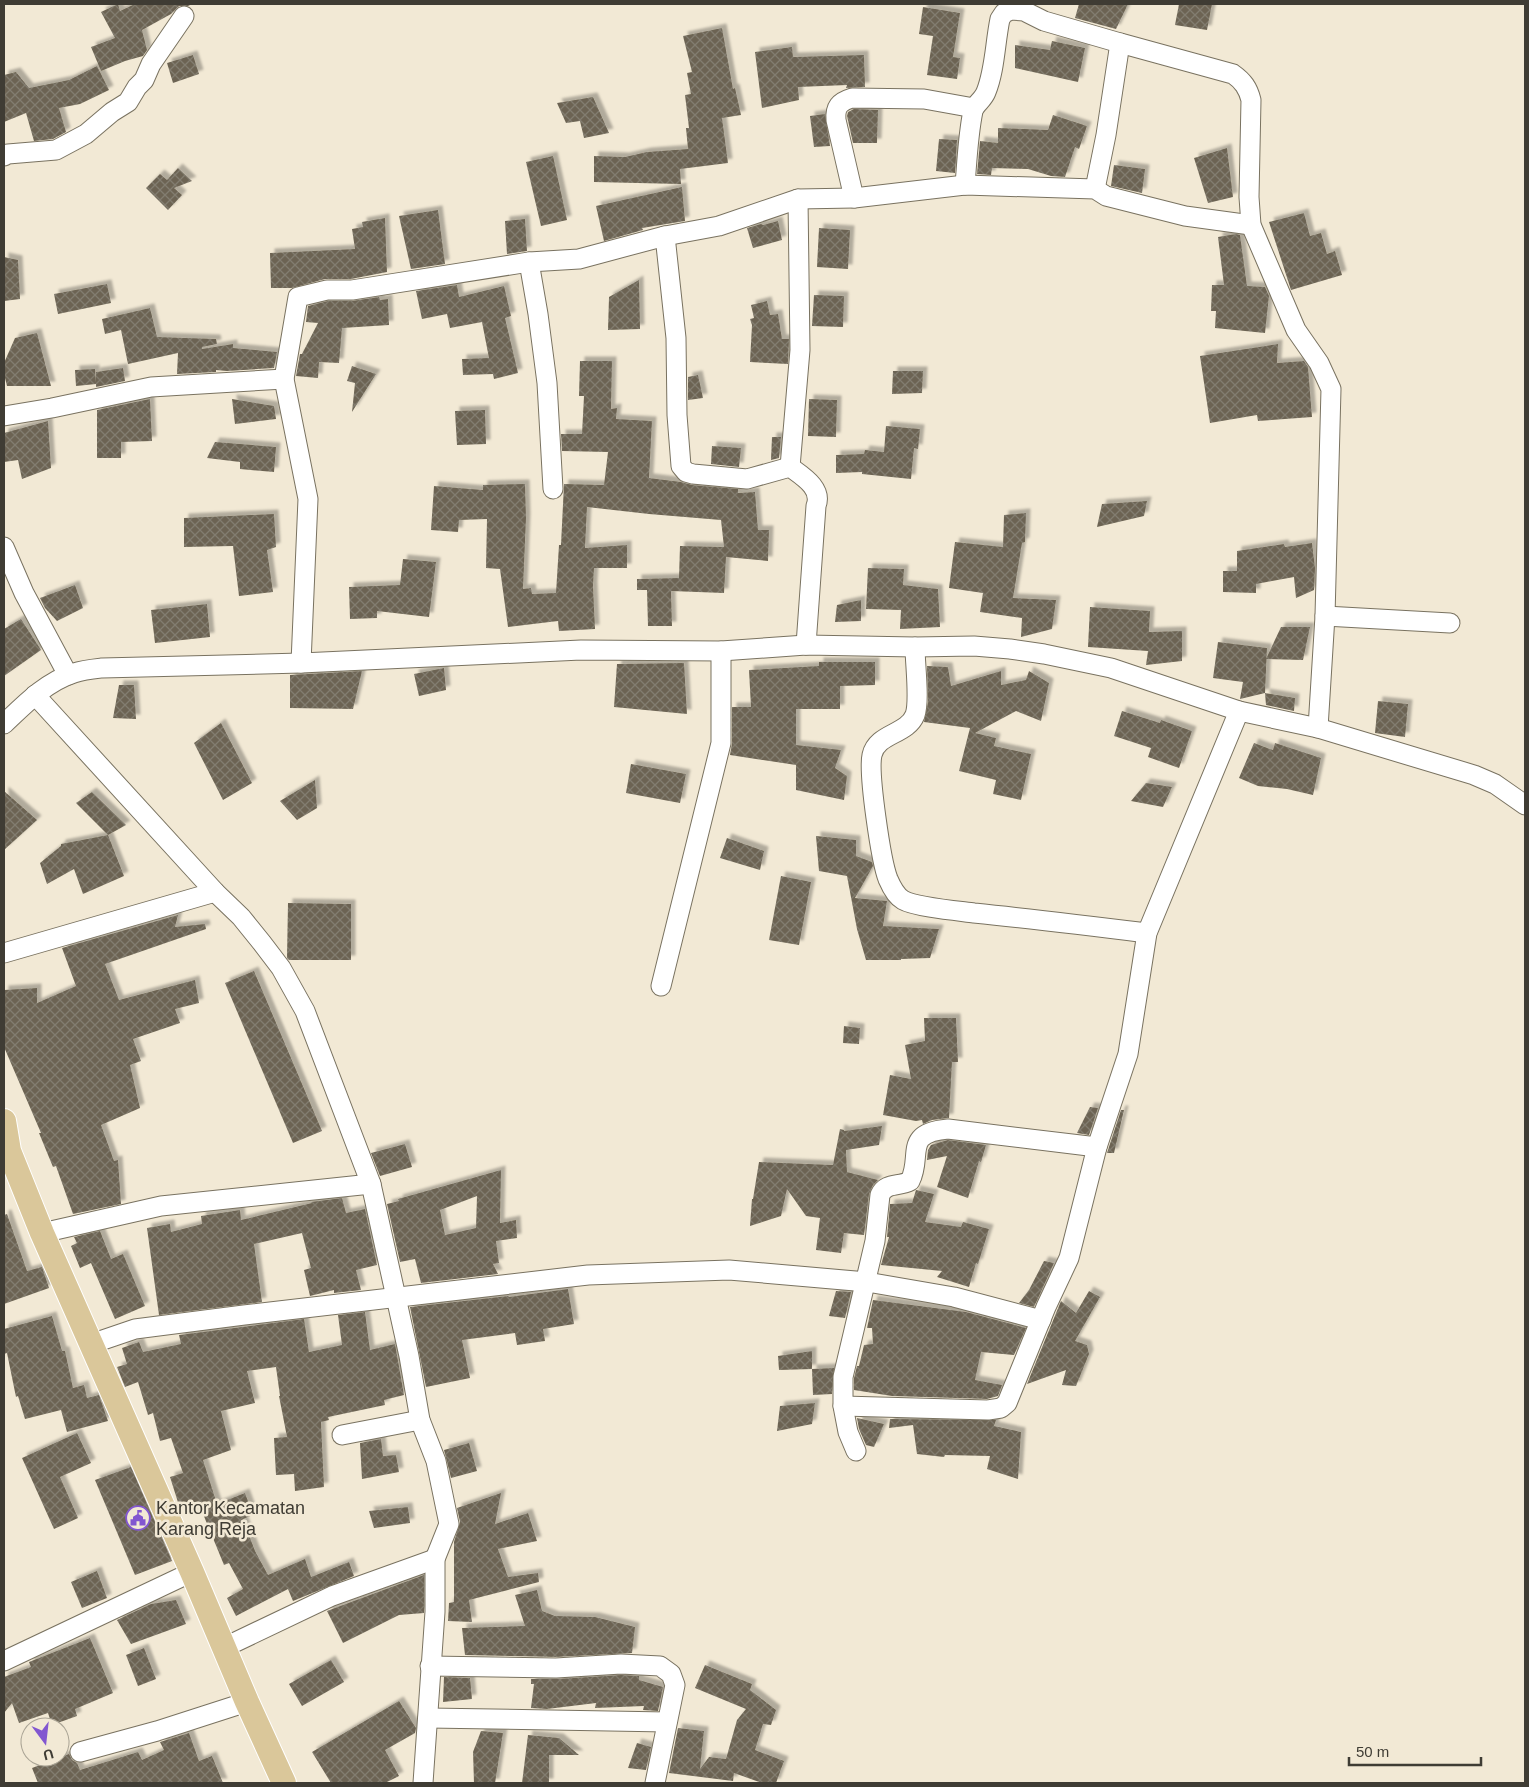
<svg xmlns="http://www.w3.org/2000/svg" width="1529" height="1787" viewBox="0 0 1529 1787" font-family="Helvetica,sans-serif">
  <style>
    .building { fill: url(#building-cross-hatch); fill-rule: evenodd; filter: url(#shadow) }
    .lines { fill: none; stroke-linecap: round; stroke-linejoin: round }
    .minor-casing { stroke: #797260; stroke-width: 21 }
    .major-casing { stroke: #fff; stroke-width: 26 }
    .minor { stroke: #fff; stroke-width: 19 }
    .major { stroke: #dac79a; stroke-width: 24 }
    .labels { text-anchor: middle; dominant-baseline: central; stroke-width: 5; stroke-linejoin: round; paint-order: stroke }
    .poi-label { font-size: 18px; fill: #3f3c34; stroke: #f2e9d5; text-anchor: start }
  </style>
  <defs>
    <pattern id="building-cross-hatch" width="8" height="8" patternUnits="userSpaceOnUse" patternTransform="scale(1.25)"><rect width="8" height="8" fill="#6c6453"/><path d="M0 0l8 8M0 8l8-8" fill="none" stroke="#827c6f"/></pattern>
    <filter id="shadow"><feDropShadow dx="4.5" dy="-4.5" stdDeviation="1" flood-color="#0004"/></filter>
  </defs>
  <rect width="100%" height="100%" fill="#f2e9d5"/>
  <g class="building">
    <path d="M118,4l2,7 15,-7h57l-4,2h-9l-8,8 -29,16 5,20 -4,6 -18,5 -24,10 -10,-24 24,-9 -14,-26z"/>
    <path d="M1079,4h49l-12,25 -41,-11z"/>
    <path d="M1179,4h33l-5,26 -32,-5z"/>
    <path d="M923,7l37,6 -7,44 7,1 -3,21 -30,-4 6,-39 -14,-2z"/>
    <path d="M722,28l11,61 2,-1 6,27 -19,3 6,45 -48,6 1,15 -87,-2v-26l31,1 22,-5 41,-3 -2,-21h3l-4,-33 6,-1 -4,-21 5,-1 -9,-36z"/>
    <path d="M1052,41l33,7 -7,34 -63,-14v-23l35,5z"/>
    <path d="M792,47l1,10 71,-2 1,32 -19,1 1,-3 -49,2 1,13 -37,8 -7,-56z"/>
    <path d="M193,55l6,19 -26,9 -6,-20z"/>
    <path d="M97,66l12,24 -29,14 -21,4 7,24 -13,7 -19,2 -8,-28 -22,9v-47l12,-3 13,16 40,-8z"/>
    <path d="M593,97l16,36 -25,5 -4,-17 -14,2 -9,-20z"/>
    <path d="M854,109l24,1 -1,33h-24l-6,-27 1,-4z"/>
    <path d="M825,114l5,32 -16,1 -4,-31z"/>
    <path d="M1053,115l34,11 -8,23 -4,-2 -10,30 -14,-1 -23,-7 -36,-1 -1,7 -14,-1 3,-33 18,2v-15l50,2z"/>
    <path d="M939,139l18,1 -2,33 -19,-2z"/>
    <path d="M1227,148l6,49 -25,6 -14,-45z"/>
    <path d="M553,156l14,64 -26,6 -15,-64z"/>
    <path d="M1114,165l31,4 -3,24 -31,-7z"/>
    <path d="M178,168l14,13 -18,7 8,7 -14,15 -22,-22 14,-14 7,6z"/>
    <path d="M682,187l3,34 -43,7 1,2 -39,11 -8,-35z"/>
    <path d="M438,210l7,54 -34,5 -12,-53z"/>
    <path d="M1304,213l6,23 11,-3 6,21 8,-3 7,24 -51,15 -22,-68z"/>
    <path d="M385,218l2,54 -36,7h-26l-33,9h-21l-1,-35 85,-4 -3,-20 11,-2 -1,-5z"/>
    <path d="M525,219l2,32 -20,3 -2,-33z"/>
    <path d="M778,221l4,19 -29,8 -6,-20 14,-4 2,1z"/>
    <path d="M819,228l31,2 -2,39 -31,-2z"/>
    <path d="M1236,234l4,1 7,51 18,1 4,9 -4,37 -50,-5 1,-17h-5l1,-26h12l-6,-48z"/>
    <path d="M4,257l14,3 2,39 -16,2z"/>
    <path d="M639,280l1,49 -32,1 1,-33z"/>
    <path d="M107,284l4,19 -53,11 -4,-20z"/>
    <path d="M457,285l2,12 45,-11 7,30 -6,2 13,55 -24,6 -1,-5 -30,1 -1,-16 27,-1 -7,-36 -32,6 -3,-14 -25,5 -6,-28z"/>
    <path d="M814,295l30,1 -1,31 -31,-1z"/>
    <path d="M379,297l1,3 8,-1 1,26 -47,3 -3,35 -20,-1 -1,16 -22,-2 4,-22h2l16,-31 -12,-1 2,-16 20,-5h24z"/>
    <path d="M767,301l3,14 8,-1 4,25h7l-1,25 -38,-2 2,-37 -2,-6 4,-1 -3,-13z"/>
    <path d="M150,308l7,29 59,2 1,5 -15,3v2l31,-5v4l44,4 -3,16 -47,3 -11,-1v2l-39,2 1,-21 -50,11 -7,-34 -16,4 -3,-15z"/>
    <path d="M37,333l14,53h-44l-3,-12v-11l11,-25z"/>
    <path d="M1278,344l-1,19 27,-2 4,6 4,50 -54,4 -1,-6 -47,8 -10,-67z"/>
    <path d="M580,361h32l-1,48 6,-1 -1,11 36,2 -3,57 32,4 11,3 46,4v4l17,-1 3,38h11l-1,31 -42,-4 -2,36 -53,-2 1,35h-24l-1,-36h-10v-11l42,-1 1,-32 44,1 -3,-27 -72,-6 -62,-7 -2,41 42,-3v23h-33l-1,18 2,43 -36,2 -1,-10 -50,6 -8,-58 -14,-1 1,-49 -28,1 -1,12 -27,-2 3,-44 49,4v-5l42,-1 1,34 -3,71 8,-1 1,6 24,-1 3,-48h2l3,-61 40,1 4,-33 -46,-1 -1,-17h21l2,-38h-5z"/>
    <path d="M352,366l24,8 -24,38 3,-29 -8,-2z"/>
    <path d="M123,368l2,13 -29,6v-3l-20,2 -1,-16 20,-1 1,13v-10z"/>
    <path d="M893,371h30l-1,22 -30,1z"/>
    <path d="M698,375l5,23 -15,2v-23z"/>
    <path d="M150,399l2,42 -31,1v16h-24v-48z"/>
    <path d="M232,399l42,7 2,13 -41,5z"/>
    <path d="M809,399l28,1 -1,37 -28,-1z"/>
    <path d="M485,410l1,34 -29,1 -2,-34z"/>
    <path d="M48,421l3,47 -29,11 -4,-19 -14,2v-29z"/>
    <path d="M886,426l34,3 -2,20 -4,-1 -3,31 -49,-5v-2l-26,1v-18l28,-1 1,-4 19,2z"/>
    <path d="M772,437h9l-2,21 -8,2z"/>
    <path d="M215,442l61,5 -2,25 -34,-3v-7l-33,-4z"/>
    <path d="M712,446l29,2 -2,19 -28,-3z"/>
    <path d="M1147,501l-3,15 -47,11 5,-23z"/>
    <path d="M1026,513l-1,29 -3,1 -9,55 43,2 -4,29 -31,8 1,-19 -42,-6 3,-19 -34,-5 6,-46 48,5 1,-32z"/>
    <path d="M274,514l2,33 -9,3 6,42 -34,4 -6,-50 -49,1v-29z"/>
    <path d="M1312,543l3,25 -1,22 -18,8 -2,-21 -38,7v9l-33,-1v-21h14v-20l47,-7 1,3z"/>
    <path d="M403,559l33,3 -7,55 -52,-6v7l-27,1 -1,-32 51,-2z"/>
    <path d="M868,568l36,1 -1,16 35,4 2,38 -40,2 1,-19 -35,-1z"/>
    <path d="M75,585l8,23 -26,13 -12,-13 -5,-10z"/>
    <path d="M861,600v21l-26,1 2,-17z"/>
    <path d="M207,604l3,33 -55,6 -4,-33z"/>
    <path d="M1090,607l60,4 -1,21 33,-1v30l-36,4 2,-14 -60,-4z"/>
    <path d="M21,619l20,31 -37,26v-47z"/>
    <path d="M1281,627h29l-7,33 -37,-1z"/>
    <path d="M1218,642l49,6 -2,45 -25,6 3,-17 -30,-4z"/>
    <path d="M819,662h56v23l-35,1v23h-44v36l45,5 -6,18 12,8 -3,24 -48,-10v-25l-66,-10 2,-12v-36h19l-2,-37 70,-4z"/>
    <path d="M684,663l3,51 -73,-7 3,-43z"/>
    <path d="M927,666l21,1 3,19 50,-15v14l25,-5 3,-9 20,12 -8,38 -25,-10 -41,22 21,5 -2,8 37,8 -10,46 -28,-6 3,-14 -37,-9 11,-43 -46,-6 4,-20z"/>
    <path d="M444,668l2,22 -27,6 -5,-22z"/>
    <path d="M362,671l-9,38 -63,-1v-33z"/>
    <path d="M119,685h15l2,34 -23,-1z"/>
    <path d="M1265,693l30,5 -1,13 -28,-6z"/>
    <path d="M1378,701l30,3 -3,33 -30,-4z"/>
    <path d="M1122,711l38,12 1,-3 31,11 -13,37 -31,-11 3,-9 -37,-12z"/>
    <path d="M221,723l31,60 -29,17 -29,-57z"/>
    <path d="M1254,743l19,7 2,-7 46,15 -8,37 -26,-6 -29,-3 -19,-8z"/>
    <path d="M631,764l55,10 -6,29 -54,-10z"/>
    <path d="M315,780l2,28 -20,12 -17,-19z"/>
    <path d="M1146,783l26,4 -9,20 -32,-6z"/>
    <path d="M4,791l33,29 -33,30z"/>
    <path d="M92,792l34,33 -18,10 -32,-32z"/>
    <path d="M108,835l16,41 -41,18 -9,-25 -27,15 -7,-21 21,-17v-2z"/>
    <path d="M816,836l40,4v16l16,6 1,4 -18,32 32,3 -4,25 56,3 -9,29 -29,1v1h-35l-9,-31 -10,-53 -28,-5z"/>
    <path d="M727,838l37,13 -4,19 -40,-12z"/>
    <path d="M781,876l30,6 -12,63 -30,-5z"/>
    <path d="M288,903l63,1v56h-62l-2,-2z"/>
    <path d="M178,915l-3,12 30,-3 1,5 -101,35 14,36 76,-20 4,23 -24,6 5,14 -47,16 8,22 -11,4 10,43 -39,17 13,36 4,-1 3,44 -48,10 -17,-48 -3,1 -14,-34h2l-37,-86v-57l33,-2v15l39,-17 -14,-38z"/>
    <path d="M254,971l68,160 -29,12 -68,-160z"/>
    <path d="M924,1018h32l2,44h-6l-3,56 -17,2 -9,4 -1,-4 -6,1 -33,-6 7,-40 21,4 -6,-34 20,-4z"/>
    <path d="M844,1026l16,2 -1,16 -16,-1z"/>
    <path d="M1090,1107l8,1 -9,27 -12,-2z"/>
    <path d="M1121,1110h3l-10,43h-7z"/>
    <path d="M882,1126l-3,19 -33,5 1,22 31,8 -5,5 -4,9 -5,41 -20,-2 -3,20 -25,-3 4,-32 -14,-2 -19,-27 -6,27 -31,10 2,-27h1l6,-37 74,3 7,-36 4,1v1z"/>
    <path d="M948,1140l38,5 -5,17 -2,-1 -11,37 -31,-11 10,-31 -20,4 1,-10 3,-5z"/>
    <path d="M405,1144l7,23 -32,9 -9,-23z"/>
    <path d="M501,1170l-1,53 16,-3 1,18 -21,3 3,22 -6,1 5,10 -77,9 -6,-24 -15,3 -13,-58 12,-3 -1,-2zM477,1196l-1,32 -31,7 -5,-25z"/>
    <path d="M916,1190l18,4 -9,28 36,5 2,-5 26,7 -11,35 -2,-1 -7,24 -32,-10 5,-6 -61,-6 8,-28h-2l3,-33 22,-1z"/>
    <path d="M342,1198l4,15 19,-4 12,56 -21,5 5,20 -27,3v-3l-24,6 -6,-26 7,-2 -9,-35 -48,11 8,58 -103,13 -12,-87 23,-4 1,8 31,-8 -1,-8 39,-6 1,10 71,-17 -1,-1z"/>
    <path d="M7,1214l20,57 15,-4 7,21 -45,16v-89z"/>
    <path d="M100,1231l11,28 12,-5 22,52 -30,13 -24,-56 -11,5 -9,-22 6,-3 -3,-6z"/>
    <path d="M1044,1261l10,2 -20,44 -15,-4 10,-13z"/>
    <path d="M568,1289l6,35 -31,5 2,12 -28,4 -2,-12 -53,7 8,38 -44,9 -16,-80 98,-11 1,1z"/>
    <path d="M836,1291l15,1 -6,26 -16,-2z"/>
    <path d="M1089,1291l11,6 -25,44 12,4 2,9 -13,32 -14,-1 4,-15 -39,14 34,-83 15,12z"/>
    <path d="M873,1300l93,12 60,16 -12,27 -33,-3 -6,28 27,5 -4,11 -11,3 -95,-3 -38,-6v-12l3,-12h2l5,-21 9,-1 -1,-16h-5z"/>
    <path d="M365,1312l5,38 25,-6 9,51 -20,5 1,5 -57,12 1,3 -8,2 3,65 -29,4 -1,-17 -18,1 -2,-37 13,-1 -8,-41h1l-4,-29 -29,4 8,32 -34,8 10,39 -28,10 14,44 28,-11 8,22 -10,4 12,32 13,24 37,-16 6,18 38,-15 5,14 -61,25 -5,-12 -52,27 -9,-18 16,-9 -14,-26 -5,2 -23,-56 -19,6 -12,-38 13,-4 -12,-35 -11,3 -7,-28 -5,2 -10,-33 -13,5 -8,-20 10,-3 -5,-16 17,-6 4,10 38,-8 -2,-9 125,-16 5,33 33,-7 -4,-30z"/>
    <path d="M52,1316l10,35h3l8,37 11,-3 3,13 12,-3 9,26 -41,11 -6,-22 -36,9 -7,-23 -2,1 -9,-44 -3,1v-25z"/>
    <path d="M812,1351v18l-33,1 -1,-14z"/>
    <path d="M834,1368l-2,26 -19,1 -1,-26z"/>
    <path d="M815,1403l-3,21 -35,7 3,-25z"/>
    <path d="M857,1418l27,6 -10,23 -8,-2 -7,-16z"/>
    <path d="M890,1419l106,1 -2,6 27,6 -3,47 -31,-10 3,-13 -45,-1 -1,2 -27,-3 -4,-29 -24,3z"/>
    <path d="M77,1433l14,30 -31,14 18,41 -24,11 -32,-71z"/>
    <path d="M381,1439l2,17 13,-1 3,17 -37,7 -2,-36z"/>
    <path d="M469,1443l8,28 -26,7 -7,-28z"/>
    <path d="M131,1467l41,94 -37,14 -40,-95z"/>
    <path d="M501,1493l-6,31 33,-11 9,28 -39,8 10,28 30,-4 1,9 -70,18 3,22 -24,-1 1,-18 5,-1v-60l6,-20 -3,-14z"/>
    <path d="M408,1507l2,16 -36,5 -5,-17z"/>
    <path d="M97,1571l10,27 -25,10 -11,-26z"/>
    <path d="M424,1575v38l-25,2 -56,28 -16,-32z"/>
    <path d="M537,1590l5,21 13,5 40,1 40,10 -3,26 -76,4 -91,-2 -3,-27 63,-2 -10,-31z"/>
    <path d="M176,1600l10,24 -55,20 -14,-24 34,-16z"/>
    <path d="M90,1638l23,55 -38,16 2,7 -25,9 -4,-12 -29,10 -7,-20 -8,10v-36l27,-10 -2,-5z"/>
    <path d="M144,1648l12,31 -18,7 -12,-31z"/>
    <path d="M331,1660l13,22 -42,24 -13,-22z"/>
    <path d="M705,1665l47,19 -2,6 26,20 -5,15 -8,-1 -8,26 29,11 -8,22h-14l-28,-10 -1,8 -64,-8 9,-45 26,3 -4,38 9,-12 17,2 11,-39 9,-11 -51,-21z"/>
    <path d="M621,1675l18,1v4l24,7 -5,24 -15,-1 1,-4 -49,2 1,-5 -49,6 -16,-1 3,-24h-3v-5h26z"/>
    <path d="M444,1677l26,1 2,21 -29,3z"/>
    <path d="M399,1701l17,27 -1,5 -30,17 14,26 -14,7h-54l-19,-31z"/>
    <path d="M481,1731l22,2 -8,50h-21l-1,-31z"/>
    <path d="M189,1733l10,28 13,-5 11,27h-185l-6,-15 37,-14 3,6 5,3 3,7 58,-18 4,8 22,-10 -4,-8z"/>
    <path d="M528,1735l31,3 20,17h-30v28h-27z"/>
    <path d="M637,1743l14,4 -5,23 -18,-2z"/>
  </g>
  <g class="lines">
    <g class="minor-casing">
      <g id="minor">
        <path d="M1120,43l113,31c10,7 15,14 18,26l-2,97 2,28 45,105 23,33 12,26 -6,227 -7,112"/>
        <path d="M4,156l4,-2 48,-4 30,-16 26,-22 16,-10 9,-15 7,-7 7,-16 33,-48"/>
        <path d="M965,185c2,-24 3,-50 8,-74 2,-7 10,-11 13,-19 9,-22 9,-49 14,-73l4,-6 7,-3 13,1 20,10 76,22 -14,92 -11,54"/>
        <path d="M854,198l-18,-78c-1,-13 3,-18 16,-22l72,1 50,9"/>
        <path d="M665,236l11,102 1,77 4,51 5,6 7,2 54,5 43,-12c12,9 33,21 26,39l-10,139"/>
        <path d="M529,262l9,52 9,69 6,106"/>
        <path d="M4,416l48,-8 99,-21 133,-8"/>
        <path d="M790,467l10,-117 -2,-151"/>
        <path d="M4,547l20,46 44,82"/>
        <path d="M1325,616l125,7"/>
        <path d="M915,647c0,17 5,54 0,68 -8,20 -38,18 -43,40 -4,18 9,106 16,124 3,7 8,17 15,21 12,7 56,11 71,13 58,6 116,13 173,20"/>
        <path d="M301,663l7,-164 -24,-120 14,-82 29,-7h25l177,-28 50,-3 86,-23 54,-10 79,-27 56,-1 111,-13 130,4 11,7 79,20 66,9"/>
        <path d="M35,695l180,197 26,25 21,26 19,25 24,43 66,173 38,172 11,64 16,41 13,63 -14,35v53l-12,171"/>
        <path d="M4,724c21,-20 42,-42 70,-51 9,-3 19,-4 28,-5l199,-5 280,-13 140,1 85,-6 109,2 59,-1 36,3 34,5 67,14 128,43 79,17 156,47 21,9 30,21"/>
        <path d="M4,953l211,-61"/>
        <path d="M661,986l60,-243v-92"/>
        <path d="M42,1233l119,-27 210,-22"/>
        <path d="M91,1344l44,-15 109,-14 344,-40 141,-5 138,12 87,15 87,23"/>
        <path d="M843,1406l145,4 13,-2 6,-5 39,-96 23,-49 28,-111 31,-93 19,-121 92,-222"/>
        <path d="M342,1435l78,-15"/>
        <path d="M856,1451l-8,-19 -5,-26v-29l32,-136 5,-46c6,-13 19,-8 30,-14 13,-25 -8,-48 38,-52l149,18"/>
        <path d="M223,1648l109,-52 103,-37"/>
        <path d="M4,1661l188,-89"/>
        <path d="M430,1666l126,2 65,-4 39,2 11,8 4,11 -20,98"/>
        <path d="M428,1718l239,4"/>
        <path d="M80,1752l77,-21 90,-29"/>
      </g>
    </g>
    <g class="major-casing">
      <path id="major" d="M4,1121l5,30 33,82 150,339 55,130 37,81"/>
    </g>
    <use href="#minor" class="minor"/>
    <use href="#major" class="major"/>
  </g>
  <defs>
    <g id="civic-ring" transform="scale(1.25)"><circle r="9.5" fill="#f2e9d5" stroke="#8256d0" stroke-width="1.5"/><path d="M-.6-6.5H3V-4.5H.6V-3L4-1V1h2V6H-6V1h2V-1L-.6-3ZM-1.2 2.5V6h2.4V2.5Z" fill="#8256d0"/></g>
  </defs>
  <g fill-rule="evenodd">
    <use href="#civic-ring" x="138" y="1518"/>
  </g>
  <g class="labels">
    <g class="poi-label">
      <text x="156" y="1508">Kantor Kecamatan<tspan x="156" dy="21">Karang Reja</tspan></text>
    </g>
  </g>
  <rect width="1529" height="1787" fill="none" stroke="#3f3c34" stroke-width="10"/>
  <g transform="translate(45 1742) rotate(165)"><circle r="24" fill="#f2e9d5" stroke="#aaa495"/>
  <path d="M0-4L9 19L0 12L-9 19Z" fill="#8256d0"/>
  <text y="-8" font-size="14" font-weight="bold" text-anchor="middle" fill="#3f3c34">U</text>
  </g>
  <path d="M1349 1757v8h132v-8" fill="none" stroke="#3f3c34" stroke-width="2.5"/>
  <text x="1356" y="1757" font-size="15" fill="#3f3c34" stroke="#f2e9d5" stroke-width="4" paint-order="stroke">50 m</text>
</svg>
